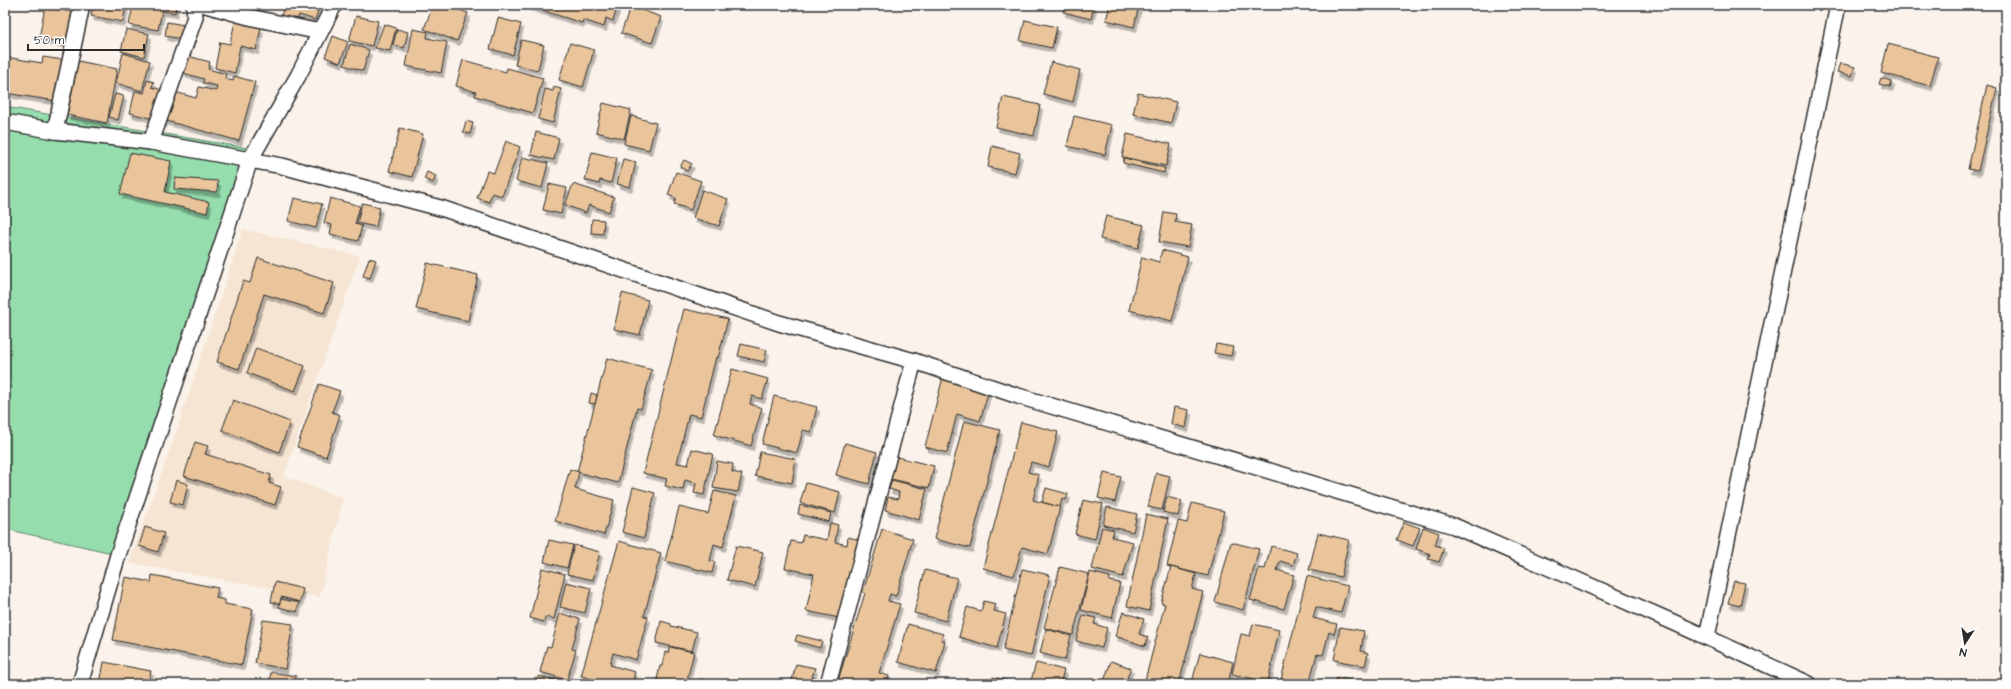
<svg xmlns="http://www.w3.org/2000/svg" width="2011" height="689" viewBox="0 0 2011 689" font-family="'Architects Daughter',sans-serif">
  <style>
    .built { fill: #f6e5d3 }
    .green { fill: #95ddad; stroke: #60846c }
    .building { fill: #eac59b; stroke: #2b2b2b; filter: url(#shadow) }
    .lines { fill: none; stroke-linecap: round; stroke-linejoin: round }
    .minor-casing { stroke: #2b2b2b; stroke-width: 18 }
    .minor { stroke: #fff; stroke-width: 15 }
  </style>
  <defs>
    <filter id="shadow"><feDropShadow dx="2.5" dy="4.5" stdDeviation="0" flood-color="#0004"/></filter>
  </defs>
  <rect width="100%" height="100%" fill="#fbf3eb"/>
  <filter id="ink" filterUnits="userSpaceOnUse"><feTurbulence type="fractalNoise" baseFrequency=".025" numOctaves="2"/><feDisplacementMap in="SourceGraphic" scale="8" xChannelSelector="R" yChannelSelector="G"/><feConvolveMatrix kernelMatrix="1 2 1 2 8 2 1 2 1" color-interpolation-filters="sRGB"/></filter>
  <g filter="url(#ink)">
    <path class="built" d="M243,229l117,27 -76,220 59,22 -23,99 -191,-34 44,-122z"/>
    <path class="green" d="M5,107l243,41 -136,405 -107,-24z"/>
    <g class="building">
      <path d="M93,5h33l-3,17 -32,-6z"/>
      <path d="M133,5h43l-1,8 -13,-2 -4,19 -29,-5z"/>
      <path d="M285,5h35l-5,15 -16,-5 -3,8 -16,-5z"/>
      <path d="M433,5h13l22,8 -11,28 -33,-12z"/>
      <path d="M525,5h93l-5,16 -7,-3 -2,9 -21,-7 -1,3z"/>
      <path d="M1065,5h29l-3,14 -28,-7z"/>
      <path d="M1110,5h29l-5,22 -28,-7z"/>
      <path d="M631,6l30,11 -9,26 -31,-10z"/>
      <path d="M45,7l27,5 -6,32 -27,-5z"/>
      <path d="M356,16l22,5 -6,25 -23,-5z"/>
      <path d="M236,17l13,4 -1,3 13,4 -5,22 -16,-4 -5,27 -20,-5 5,-26 10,2z"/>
      <path d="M498,18l23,6 -8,31 -23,-6z"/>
      <path d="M1025,20l32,7 -5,21 -32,-7z"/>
      <path d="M167,22l17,3 -2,14 -17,-3z"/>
      <path d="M384,24l12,4 -6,23 -15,-3z"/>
      <path d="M126,29l23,5 -5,23 -23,-6z"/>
      <path d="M397,29l11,3 -4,16 -11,-3z"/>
      <path d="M413,29l15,3 -1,6 20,4 -6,31 -35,-7z"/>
      <path d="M333,36l15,6 -8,21 -15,-6z"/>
      <path d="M521,40l23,5 -6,25 -23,-5z"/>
      <path d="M570,43l24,7 -11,37 -24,-7z"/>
      <path d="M350,44l19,6 -6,21 -19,-6z"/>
      <path d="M1888,44l50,13 -8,29 -49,-13z"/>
      <path d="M123,53l27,8 -8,30 -26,-8z"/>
      <path d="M188,56l22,6 -2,7 18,5 -1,5 8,2 1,-5 21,6 -16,59 -76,-21 8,-29 25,7 3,-11 17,4 1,-5 -14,-3 1,-4 -21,-6z"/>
      <path d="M5,57l37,6 1,-6 20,3 -7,41 -51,-8z"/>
      <path d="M463,60l43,12 1,-4 36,10 -10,35 -58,-17 1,-4 -20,-6z"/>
      <path d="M78,61l39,8 -10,54 -40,-8z"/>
      <path d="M1051,62l29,8 -7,32 -30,-8z"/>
      <path d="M1840,63l15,4 -3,9 -15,-4z"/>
      <path d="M1881,78l11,3 -2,6 -11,-3z"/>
      <path d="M147,80l7,2 -2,5 10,3 -8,29 -24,-6 5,-22 9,2z"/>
      <path d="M1987,85l10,3 -19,83 -10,-2z"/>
      <path d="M554,87l7,2 -8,34 -15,-4 7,-30 8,2z"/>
      <path d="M1138,93l38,9 -5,21 -38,-9z"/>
      <path d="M115,94l9,2 -6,24 -9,-3z"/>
      <path d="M1003,97l37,8 -6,31 -38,-9z"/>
      <path d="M603,103l28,7 -7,29 -28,-7z"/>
      <path d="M631,116l25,7 -7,27 -25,-6z"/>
      <path d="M1074,116l38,9 -7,30 -38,-9z"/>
      <path d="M466,121l7,2 -3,11 -7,-2z"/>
      <path d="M400,128l23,6 -11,43 -23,-6z"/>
      <path d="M536,132l23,6 -5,22 -23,-5z"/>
      <path d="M1127,134l44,10 -5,22 -44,-9z"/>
      <path d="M506,141l14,6 -18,49 -10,-3 -3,9 -12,-4 10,-27 7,2z"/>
      <path d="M992,146l28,7 -5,20 -27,-6z"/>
      <path d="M592,152l25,6 -6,25 -11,-3 -1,4 -14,-4z"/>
      <path d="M130,153l41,8 -6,31 44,10 -2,11 -87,-19z"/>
      <path d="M522,157l26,6 -6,25 -26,-7z"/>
      <path d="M1124,158l41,10 -1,5 -41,-10z"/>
      <path d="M623,159l13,3 -6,25 -13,-3z"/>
      <path d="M684,160l8,4 -5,7 -7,-4z"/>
      <path d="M427,172l9,4 -3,7 -9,-4z"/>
      <path d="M676,172l25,9 -10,29 -17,-6 2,-6 -8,-3z"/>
      <path d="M175,178l43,3 -1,11 -43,-3z"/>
      <path d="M549,184l18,4 -6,26 -18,-4z"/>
      <path d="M573,184l41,13 -5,15 -20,-7 -3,8 -21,-8z"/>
      <path d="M702,190l26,9 -9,27 -26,-8z"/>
      <path d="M294,198l28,6 -6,24 -28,-7z"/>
      <path d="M330,198l30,8 -5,18 7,2 -4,15 -28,-7 2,-9 -8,-2z"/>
      <path d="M362,203l18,4 -4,20 -19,-4z"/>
      <path d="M1164,212l12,2 -1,8 17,3 -4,22 -29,-5z"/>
      <path d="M1106,216l38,9 -6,23 -38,-9z"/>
      <path d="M592,219l12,1 -1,14 -12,-1z"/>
      <path d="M1162,250l26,7 -16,64 -43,-11 13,-53 17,5z"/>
      <path d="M258,258l76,25 -10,30 -60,-19 -25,75 -22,-7 26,-81 7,2z"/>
      <path d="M369,258l7,2 -6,18 -7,-2z"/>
      <path d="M427,263l51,12 -10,46 -52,-12z"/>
      <path d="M622,293l26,7 -8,35 -26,-6z"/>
      <path d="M684,309l44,10 -10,39 -2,-1 -15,60 -12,-3 -12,49 11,2 4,-16 21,5 -9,41 -10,-2 2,-10 -11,-3 -2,10 -18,-4 2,-7 -24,-6z"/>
      <path d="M741,344l26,6 -3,12 -26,-6z"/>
      <path d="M1216,344l17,3 -2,9 -17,-3z"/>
      <path d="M256,348l49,18 -10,25 -48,-18z"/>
      <path d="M607,358l45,12 -11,39 -4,-1 -19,75 -41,-11z"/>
      <path d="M732,369l36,10 -6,20 -10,-3 -2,8 12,4 -11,38 -37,-11z"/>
      <path d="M943,377l46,12 -9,32 -23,-7 -10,39 -22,-6z"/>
      <path d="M319,384l21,7 -8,21 8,3 -14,42 -29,-10z"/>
      <path d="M591,393l6,2 -2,9 -6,-1z"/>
      <path d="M774,396l43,11 -6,25 -8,-2 -6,23 -35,-9z"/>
      <path d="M233,400l57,22 -11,30 -57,-22z"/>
      <path d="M1174,407l15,3 -3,18 -15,-4z"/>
      <path d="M964,421l36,9 -30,118 -36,-9z"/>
      <path d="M1021,422l37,10 -9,35 -18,-5 -3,10 11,3 -6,25 27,7 -12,47 -26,-7 -8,29 -31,-8z"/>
      <path d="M195,442l13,4 -3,8 66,21 -2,8 12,4 -6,18 -91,-29z"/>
      <path d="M845,443l32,9 -8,32 -33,-9z"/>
      <path d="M760,452l36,7 -4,24 -37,-7z"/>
      <path d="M897,457l37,9 -5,22 -38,-9z"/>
      <path d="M717,461l16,3 -1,8 10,2 -4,18 -25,-4z"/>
      <path d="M570,469l9,3 -4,17 39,11 -10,35 -49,-14z"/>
      <path d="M1104,473l17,4 -6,25 -17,-4z"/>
      <path d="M1156,473l14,3 -8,34 -14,-3z"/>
      <path d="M176,480l12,4 -5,21 -13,-3z"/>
      <path d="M892,480l35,9 -8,31 -34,-10 3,-13 10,2 1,-7 -10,-3z"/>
      <path d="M806,483l34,9 -5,21 -35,-10z"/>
      <path d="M633,487l22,6 -11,45 -22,-6z"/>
      <path d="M1046,488l22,6 -2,6 -4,-1 -2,8 -18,-5z"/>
      <path d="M714,491l22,5 -13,51 -9,-3 -4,17 5,1 -3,11 -47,-12 14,-54 29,7z"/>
      <path d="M1167,497l15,4 -4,15 -15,-4z"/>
      <path d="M1083,500l20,4 -8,35 -20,-5z"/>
      <path d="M1192,503l32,8 -16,65 -41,-10 11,-45 9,2z"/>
      <path d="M800,505l31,8 -2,9 -31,-8z"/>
      <path d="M1107,507l30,7 -4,18 -30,-7z"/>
      <path d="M1146,514l22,5 -19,92 -22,-5z"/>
      <path d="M1404,522l16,6 -7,18 -16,-6z"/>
      <path d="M830,523l8,2 -3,17 12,3 1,-8 12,3 -16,79 -38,-8 8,-37 -29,-6 6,-27 10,2 2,-8 24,5z"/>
      <path d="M145,527l19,6 -6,19 -19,-6z"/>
      <path d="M1102,527l12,3 -2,7 21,5 -10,35 -31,-8z"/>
      <path d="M1423,527l16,6 -4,12 9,3 -5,14 -11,-3 2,-5 -14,-5z"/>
      <path d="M882,529l31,10 -17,57 -6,-2 -2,7 12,3 -21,69 10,3 -3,8h-49l28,-91 -2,-1z"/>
      <path d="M1318,533l31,7 -8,37 -32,-7z"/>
      <path d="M549,540l24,5 -6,23 -23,-6z"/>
      <path d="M619,541l42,12 -17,63 4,1 -12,43 -23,-7 -3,12 25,7 -3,12h-22l-29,-8z"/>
      <path d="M1231,542l28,7 -16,61 -28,-8z"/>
      <path d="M574,545l26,7 -7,28 -26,-6z"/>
      <path d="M736,546l27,6 -8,35 -28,-7z"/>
      <path d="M1271,546l26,7 -4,12 -13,-4 -3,9 17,5 -10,34 -34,-9 9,-32 6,1z"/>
      <path d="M1060,567l29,7 -16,61 -29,-7z"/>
      <path d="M1171,567l25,7 -4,15 11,3 -24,92h-35l21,-80 -4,-1z"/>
      <path d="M542,568l23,6 -11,45 -9,-2 -1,5 -14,-4z"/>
      <path d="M1022,569l28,6 -19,81 -28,-6z"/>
      <path d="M925,570l32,8 -11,43 -32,-8z"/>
      <path d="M1090,572l20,5 -1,4 11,2 -8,35 -31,-8z"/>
      <path d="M152,575l66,13 -2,10 9,2v4l28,5 -11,56 -129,-25 12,-63 26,5z"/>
      <path d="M1307,576l41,10 -7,27 -25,-6 -3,11 24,6 -3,10 -5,-2 -6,23 -6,-1 -8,30h-29z"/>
      <path d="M1734,581l11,2 -5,23 -12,-3z"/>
      <path d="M275,582l28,7 -3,13 -19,-5 -1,7 -9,-2z"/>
      <path d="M566,582l25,6 -6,25 -25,-6z"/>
      <path d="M281,599l18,4 -2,9 -18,-5z"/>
      <path d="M984,601l12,3 -2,7 12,3 -9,34 -38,-11 8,-30 14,4z"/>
      <path d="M1123,612l21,7 -5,15 9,3 -3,9 -30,-10z"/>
      <path d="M560,613l20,6 -8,30 4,1 -9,30 -27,-8 7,-26 4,1z"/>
      <path d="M1083,615l13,3 -2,6 13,4 -5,20 -26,-7z"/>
      <path d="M263,620l30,4 -8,45 -30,-6z"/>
      <path d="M661,621l10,3v2l26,6 -5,19 -36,-8z"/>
      <path d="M908,624l35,10 -2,6 4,1 -9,32 -38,-11z"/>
      <path d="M1253,624l26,6 -11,52 -36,-8 9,-40 9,2z"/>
      <path d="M1340,627l24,4 -3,20 7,2 -3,13 -31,-6z"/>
      <path d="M1046,629l25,7 -6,24 -25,-7z"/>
      <path d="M797,635l25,6 -2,7 -25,-7z"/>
      <path d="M670,647l24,5 -8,32h-30l4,-18h2l3,-14 3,1z"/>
      <path d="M1200,653l33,9 -5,22h-27l-9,-2z"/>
      <path d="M1111,661l20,7 -4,10 8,2 -2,4h-30z"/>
      <path d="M104,662l47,9 -2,10 8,3h-57z"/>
      <path d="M1036,663l28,7 -4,14h-30z"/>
      <path d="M796,664l19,4 -3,9 12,3 -1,4h-32z"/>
      <path d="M271,672l25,4 -2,8h-25z"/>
      <path d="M538,676l27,6v2h-29z"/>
      <path d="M993,677l28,7h-29z"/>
      <path d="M1337,677l16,4 -1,3h-17z"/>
      <path d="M212,678l29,6h-30z"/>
      <path d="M700,679l27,5h-28z"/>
    </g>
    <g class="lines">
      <g class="minor-casing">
        <g id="minor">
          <path d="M206,5l43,12 71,15"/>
          <path d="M5,122l50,9 96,11 99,18 32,6 162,43 335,114 135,38 104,35 436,130 221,97 134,61"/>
          <path d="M55,131l27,-126"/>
          <path d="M151,142l44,-125 -1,-12"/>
          <path d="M1707,637l131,-632"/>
          <path d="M80,684l38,-129 132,-395 48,-84 36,-71"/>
          <path d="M828,684l86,-323"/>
        </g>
      </g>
      <use href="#minor" class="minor"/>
    </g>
  </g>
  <rect width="2011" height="689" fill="none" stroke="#fff" stroke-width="20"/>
  <rect x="10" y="10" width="1991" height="669" fill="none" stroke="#2b2b2b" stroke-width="1.5" filter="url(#ink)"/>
  <g transform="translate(1965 643) rotate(192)" stroke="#ffffff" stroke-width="3" paint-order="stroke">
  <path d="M0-3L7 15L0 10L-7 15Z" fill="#2b2b2b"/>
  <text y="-6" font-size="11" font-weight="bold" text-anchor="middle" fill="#2b2b2b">N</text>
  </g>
  <path d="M28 44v6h116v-6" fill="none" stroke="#2b2b2b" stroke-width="2"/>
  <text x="34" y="44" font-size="12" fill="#2b2b2b" stroke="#ffffff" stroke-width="3" paint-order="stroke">50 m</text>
</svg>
